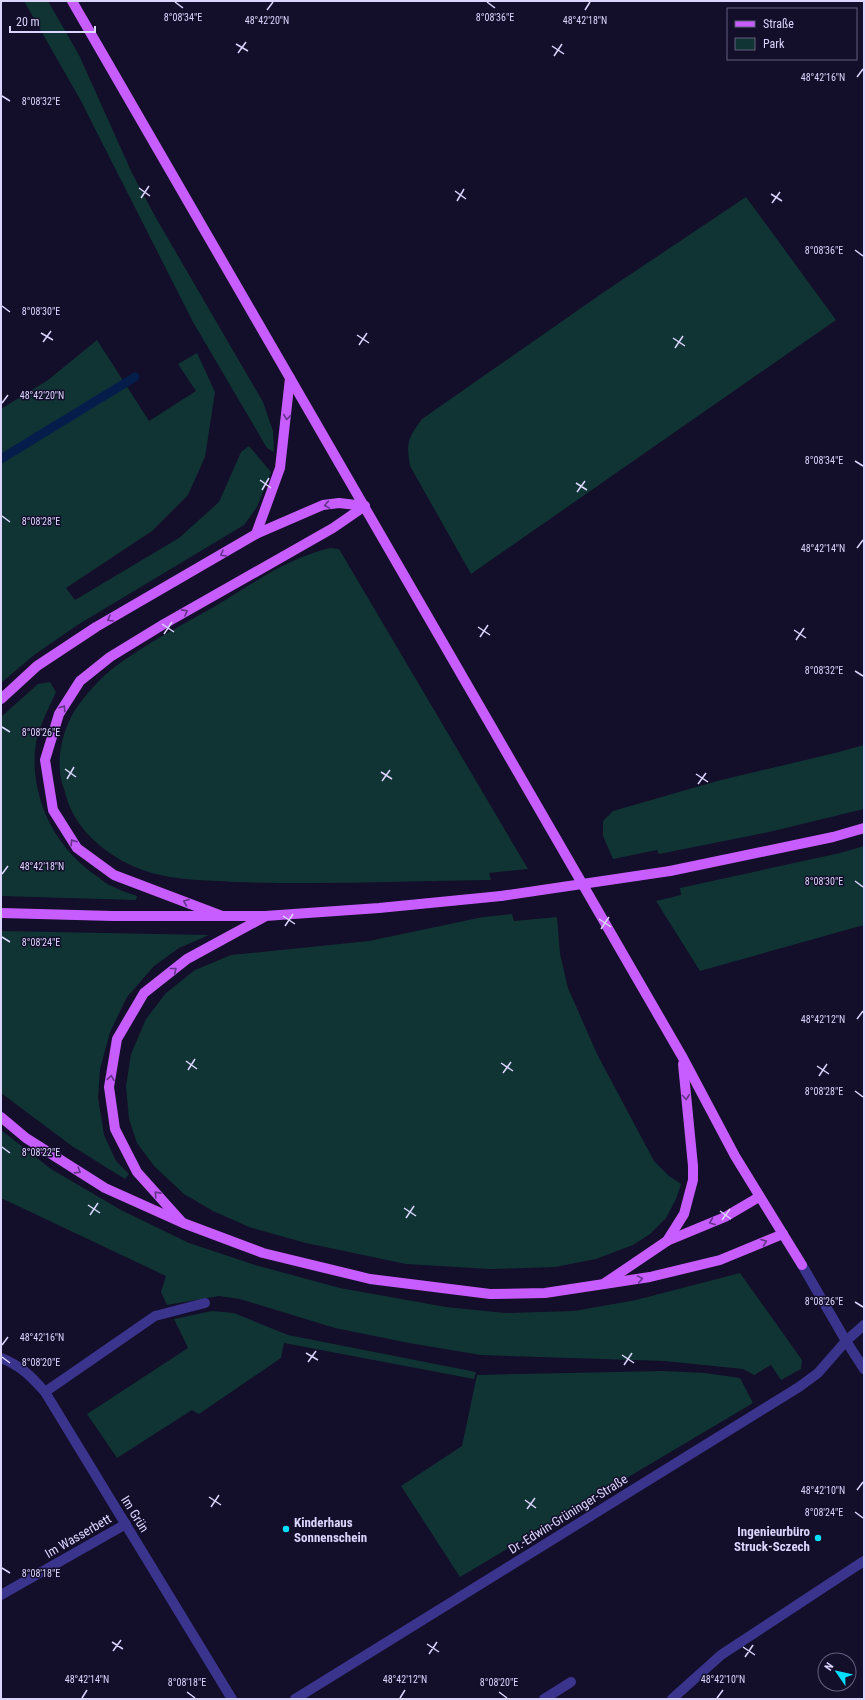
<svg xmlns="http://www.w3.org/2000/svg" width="865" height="1700" viewBox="0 0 865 1700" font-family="'Roboto Condensed',sans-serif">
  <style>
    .green { fill: #103434 }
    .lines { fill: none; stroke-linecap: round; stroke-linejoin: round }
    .stream { stroke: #051d4a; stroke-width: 9 }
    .minor { stroke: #3a348d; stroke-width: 10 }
    .major { stroke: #c75dff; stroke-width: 10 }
    .major-bridge { stroke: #c75dff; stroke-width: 10 }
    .oneway { stroke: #643289 }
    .ticks { fill: none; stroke: #dcd6ff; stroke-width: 1.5 }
    .poi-dot { fill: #02dfff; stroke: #130e29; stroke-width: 1.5 }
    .labels { text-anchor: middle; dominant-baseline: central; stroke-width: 3; stroke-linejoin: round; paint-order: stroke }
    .street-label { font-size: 13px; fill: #dcd6ff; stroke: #130e29 }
    .poi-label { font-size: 13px; font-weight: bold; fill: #dcd6ff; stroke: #130e29; text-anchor: start }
    .ticks-label { font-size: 10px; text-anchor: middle; fill: #dcd6ff; stroke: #130e29; stroke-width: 3; stroke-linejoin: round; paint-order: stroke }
  </style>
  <rect width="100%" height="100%" fill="#130e29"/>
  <g class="green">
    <path d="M24,1h24l31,54 53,118 24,45 107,184 10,29 1,21 -7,-4 -74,-126 -112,-221z"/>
    <path d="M746,197l90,123 -365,254 -61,-108c-4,-24 -2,-28 12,-47l182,-127z"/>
    <path d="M97,340l52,81 47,-30 -18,-27 19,-11 18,39 -10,65 -17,38 -36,36 -86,57 9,12 104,-62 40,-36 22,-50 8,-6 22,26 -14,35 -13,18 -165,99 -45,31 -33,28v-274l47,-29z"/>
    <path d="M330,548l9,1 189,320 -39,4 2,7c-84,1 -169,5 -254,2 -32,-2 -66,-1 -97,-13 -32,-12 -65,-39 -74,-73 -2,-8 -6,-17 -6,-25 -2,-21 4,-43 15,-61 11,-16 26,-33 41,-44 30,-22 64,-40 96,-58 37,-22 75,-50 118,-60z"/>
    <path d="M50,682l6,10c-8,18 -19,38 -21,58 -4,51 21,99 63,127 5,4 10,8 16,10 7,4 15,6 23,9l-1,4 -135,-4v-179l37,-33z"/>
    <path d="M864,745v64l-95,23 -110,22 -2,-4 -44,9 -10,-23v-15l10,-10 104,-30 118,-28z"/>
    <path d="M864,846v79l-164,46 -44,-70 25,-6 -1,-7 160,-35z"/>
    <path d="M512,914l2,7 43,-4 3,37 8,34 29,66 57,107 15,15 12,8 -5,15 -10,19 -16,16 -17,11 -37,14 -41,8 -65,2 -84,-5 -100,-21 -57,-16 -36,-16 -29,-17 -30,-28 -17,-23 -8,-24 -3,-33 5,-32 15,-35 20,-26 29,-23 36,-15 138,-14 114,-24z"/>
    <path d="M1,931l208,4 -30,13 -25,18 -27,31 -17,35 -10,37 -2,29 6,37 12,26 13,13 -4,5 -53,-33 -71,-53z"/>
    <path d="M1,1130l50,39 70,41 68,33 66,22 85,23 106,19 59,6 69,-2 62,-11 104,-27 62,87 -1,9 -20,11 -10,-15 -17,10 -11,-6 -79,-8 -183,-6 -72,-12 -74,-15 -95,-29 -21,-3 -52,9 -6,-13 5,-16 -165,-78z"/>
    <path d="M212,1311l22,2 54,22 188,37 -2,7 -190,-36 -3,15 -82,56 -7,-4 -75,48 -30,-44 101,-66 -14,-29z"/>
    <path d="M663,1371l42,2 35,5 13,25 -293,174 -59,-91 61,-40 15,-71z"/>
  </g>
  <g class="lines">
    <path class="stream" d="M1,459l134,-82"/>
    <g class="minor">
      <path d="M802,1265l44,76 18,28"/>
      <path d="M1,1358c20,8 30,18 44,34l187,307"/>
      <path d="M45,1392l110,-76 50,-13"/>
      <path d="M1,1595l125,-71"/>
      <path d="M295,1699l504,-312 19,-14 28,-32 18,-16"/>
      <path d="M544,1699l27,-17"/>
      <path d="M672,1699l49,-44 143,-94"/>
    </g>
    <g class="major">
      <path d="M72,1l611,1057 52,98 67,109"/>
      <path d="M256,534l24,-66 10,-90"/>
      <path d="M1,699l36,-33 59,-39 160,-93 67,-29 16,-2 26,3"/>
      <path d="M670,871l163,-34 31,-9"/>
      <path d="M1,913l112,3h152l114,-8 122,-12"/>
      <path d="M222,916l-108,-41 -37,-27 -24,-38 -8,-50 14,-46 21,-33 30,-24 54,-33 169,-96 32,-22"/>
      <path d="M1,1117l25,21 79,50 78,35 80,30 107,26 120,15 55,-1 105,-16 70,-17 63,-26"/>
      <path d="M181,1221l-44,-49 -22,-43 -6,-42 8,-48 27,-46 43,-34 77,-42"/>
      <path d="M667,1241l17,-27 9,-34v-14l-10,-102"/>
      <path d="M605,1283l62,-42 58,-24 34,-20"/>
    </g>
    <path class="major-bridge" d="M501,896l169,-25"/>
  </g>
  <defs><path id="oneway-chevron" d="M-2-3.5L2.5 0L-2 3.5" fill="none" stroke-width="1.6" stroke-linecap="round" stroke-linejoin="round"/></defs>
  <g class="oneway">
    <use href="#oneway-chevron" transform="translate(287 417) rotate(96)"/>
    <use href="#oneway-chevron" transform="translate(327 505) rotate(170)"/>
    <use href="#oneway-chevron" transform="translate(223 554) rotate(150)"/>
    <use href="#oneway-chevron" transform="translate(185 612) rotate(-29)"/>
    <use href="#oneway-chevron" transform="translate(110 619) rotate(150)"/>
    <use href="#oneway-chevron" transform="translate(63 708) rotate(-57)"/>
    <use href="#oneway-chevron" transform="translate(73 842) rotate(-123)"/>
    <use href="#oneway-chevron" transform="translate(186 902) rotate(-159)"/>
    <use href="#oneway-chevron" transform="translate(174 970) rotate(-38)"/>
    <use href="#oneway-chevron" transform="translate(111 1078) rotate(-80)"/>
    <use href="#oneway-chevron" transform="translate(686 1097) rotate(85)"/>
    <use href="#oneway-chevron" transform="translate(78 1171) rotate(32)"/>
    <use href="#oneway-chevron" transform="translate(157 1194) rotate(-132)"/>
    <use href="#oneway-chevron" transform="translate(712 1222) rotate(158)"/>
    <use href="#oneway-chevron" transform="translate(764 1242) rotate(-22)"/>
    <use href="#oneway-chevron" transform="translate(640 1279) rotate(-10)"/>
  </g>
  <path class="ticks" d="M175,2l8,6M487,2l8,6M267,10l6,-8M585,10l5,-8M236,44l12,7M552,46l12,8M238,53l8,-11M554,56l8,-12M857,77l6,-8M2,96l8,5M139,188l11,8M455,191l11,8M771,194l11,7M141,198l8,-12M457,201l7,-12M772,203l8,-11M855,250l8,6M2,306l8,6M41,333l12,7M357,335l12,8M673,338l12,8M43,342l8,-11M359,345l8,-12M675,348l8,-12M2,403l6,-8M855,461l8,5M260,480l11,8M576,483l11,7M262,490l7,-12M577,492l8,-11M2,516l8,6M857,548l6,-8M162,624l12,8M478,627l12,8M794,630l12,8M164,634l8,-12M480,637l8,-12M796,640l8,-12M855,671l8,5M2,727l8,5M65,769l11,8M381,772l11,7M696,774l12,8M67,779l7,-12M382,781l8,-11M698,784l8,-11M2,874l6,-8M855,881l8,6M283,916l12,8M599,919l12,8M285,926l8,-12M601,929l8,-12M2,937l8,5M857,1019l6,-8M186,1061l11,8M501,1063l12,8M817,1066l12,8M188,1070l7,-11M503,1073l8,-11M819,1076l8,-12M855,1091l8,6M2,1147l8,6M88,1205l12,8M404,1208l12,8M720,1211l11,8M90,1215l8,-12M406,1218l8,-12M722,1220l8,-11M855,1302l8,5M2,1345l6,-8M306,1353l12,7M622,1355l12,8M2,1357l8,6M308,1362l8,-11M624,1365l8,-12M857,1490l6,-8M209,1497l12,8M525,1500l11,8M211,1507l8,-12M527,1509l8,-11M855,1512l8,6M2,1568l8,5M112,1642l11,7M427,1644l12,8M743,1647l12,8M113,1651l8,-11M429,1654l8,-12M745,1657l8,-12M187,1692l8,6M499,1692l8,6M82,1698l5,-8M400,1698l5,-8M717,1698l6,-8"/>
  <g class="poi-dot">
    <circle cx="286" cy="1529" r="4"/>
    <circle cx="818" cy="1538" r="4"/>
  </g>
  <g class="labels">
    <g class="street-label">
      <text transform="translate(135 1514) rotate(58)">Im Grün</text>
      <text transform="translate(568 1514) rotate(-32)">Dr.-Edwin-Grüninger-Straße</text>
      <text transform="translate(78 1536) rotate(-30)">Im Wasserbett</text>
    </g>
    <g class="poi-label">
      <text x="294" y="1522">Kinderhaus<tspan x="294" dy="15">Sonnenschein</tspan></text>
      <text x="810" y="1531" text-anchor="end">Ingenieurbüro<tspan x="810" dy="15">Struck-Sczech</tspan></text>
    </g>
  </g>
  <g class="ticks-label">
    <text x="183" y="21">8°08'34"E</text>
    <text x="495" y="21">8°08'36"E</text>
    <text x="267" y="24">48°42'20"N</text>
    <text x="585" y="24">48°42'18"N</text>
    <text x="823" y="81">48°42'16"N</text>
    <text x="41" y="105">8°08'32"E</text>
    <text x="824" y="254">8°08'36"E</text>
    <text x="41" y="315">8°08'30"E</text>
    <text x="42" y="399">48°42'20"N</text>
    <text x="824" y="464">8°08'34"E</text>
    <text x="41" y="525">8°08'28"E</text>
    <text x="823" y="552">48°42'14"N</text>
    <text x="824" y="674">8°08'32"E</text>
    <text x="41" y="736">8°08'26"E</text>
    <text x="42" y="870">48°42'18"N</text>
    <text x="824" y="885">8°08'30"E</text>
    <text x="41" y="946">8°08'24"E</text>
    <text x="823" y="1023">48°42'12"N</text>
    <text x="824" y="1095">8°08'28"E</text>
    <text x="41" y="1156">8°08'22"E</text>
    <text x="824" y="1305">8°08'26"E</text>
    <text x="42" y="1341">48°42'16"N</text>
    <text x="41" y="1366">8°08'20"E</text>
    <text x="823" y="1494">48°42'10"N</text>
    <text x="824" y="1516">8°08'24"E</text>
    <text x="41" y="1577">8°08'18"E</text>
    <text x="87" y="1683">48°42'14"N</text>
    <text x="405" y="1683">48°42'12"N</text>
    <text x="723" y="1683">48°42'10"N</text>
    <text x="187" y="1686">8°08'18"E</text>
    <text x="499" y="1686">8°08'20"E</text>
  </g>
  <rect width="865" height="1700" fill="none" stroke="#dcd6ff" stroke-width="4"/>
  <rect x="727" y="8" width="130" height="52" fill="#130e29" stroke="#635e7f"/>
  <rect x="735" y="21" width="20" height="6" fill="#c75dff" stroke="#635e7f"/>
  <text x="763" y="28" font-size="12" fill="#dcd6ff">Straße</text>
  <rect x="735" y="38" width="20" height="12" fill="#103434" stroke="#635e7f"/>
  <text x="763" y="48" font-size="12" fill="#dcd6ff">Park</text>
  <g transform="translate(837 1672) rotate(304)"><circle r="19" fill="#130e29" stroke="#635e7f"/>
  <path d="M0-3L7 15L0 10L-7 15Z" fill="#02dfff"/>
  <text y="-6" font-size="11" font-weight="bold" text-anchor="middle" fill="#dcd6ff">N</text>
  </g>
  <path d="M10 26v6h85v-6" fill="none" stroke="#dcd6ff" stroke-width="2"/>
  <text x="16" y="26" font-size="12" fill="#dcd6ff" stroke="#130e29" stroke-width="3" paint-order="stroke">20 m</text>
</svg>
